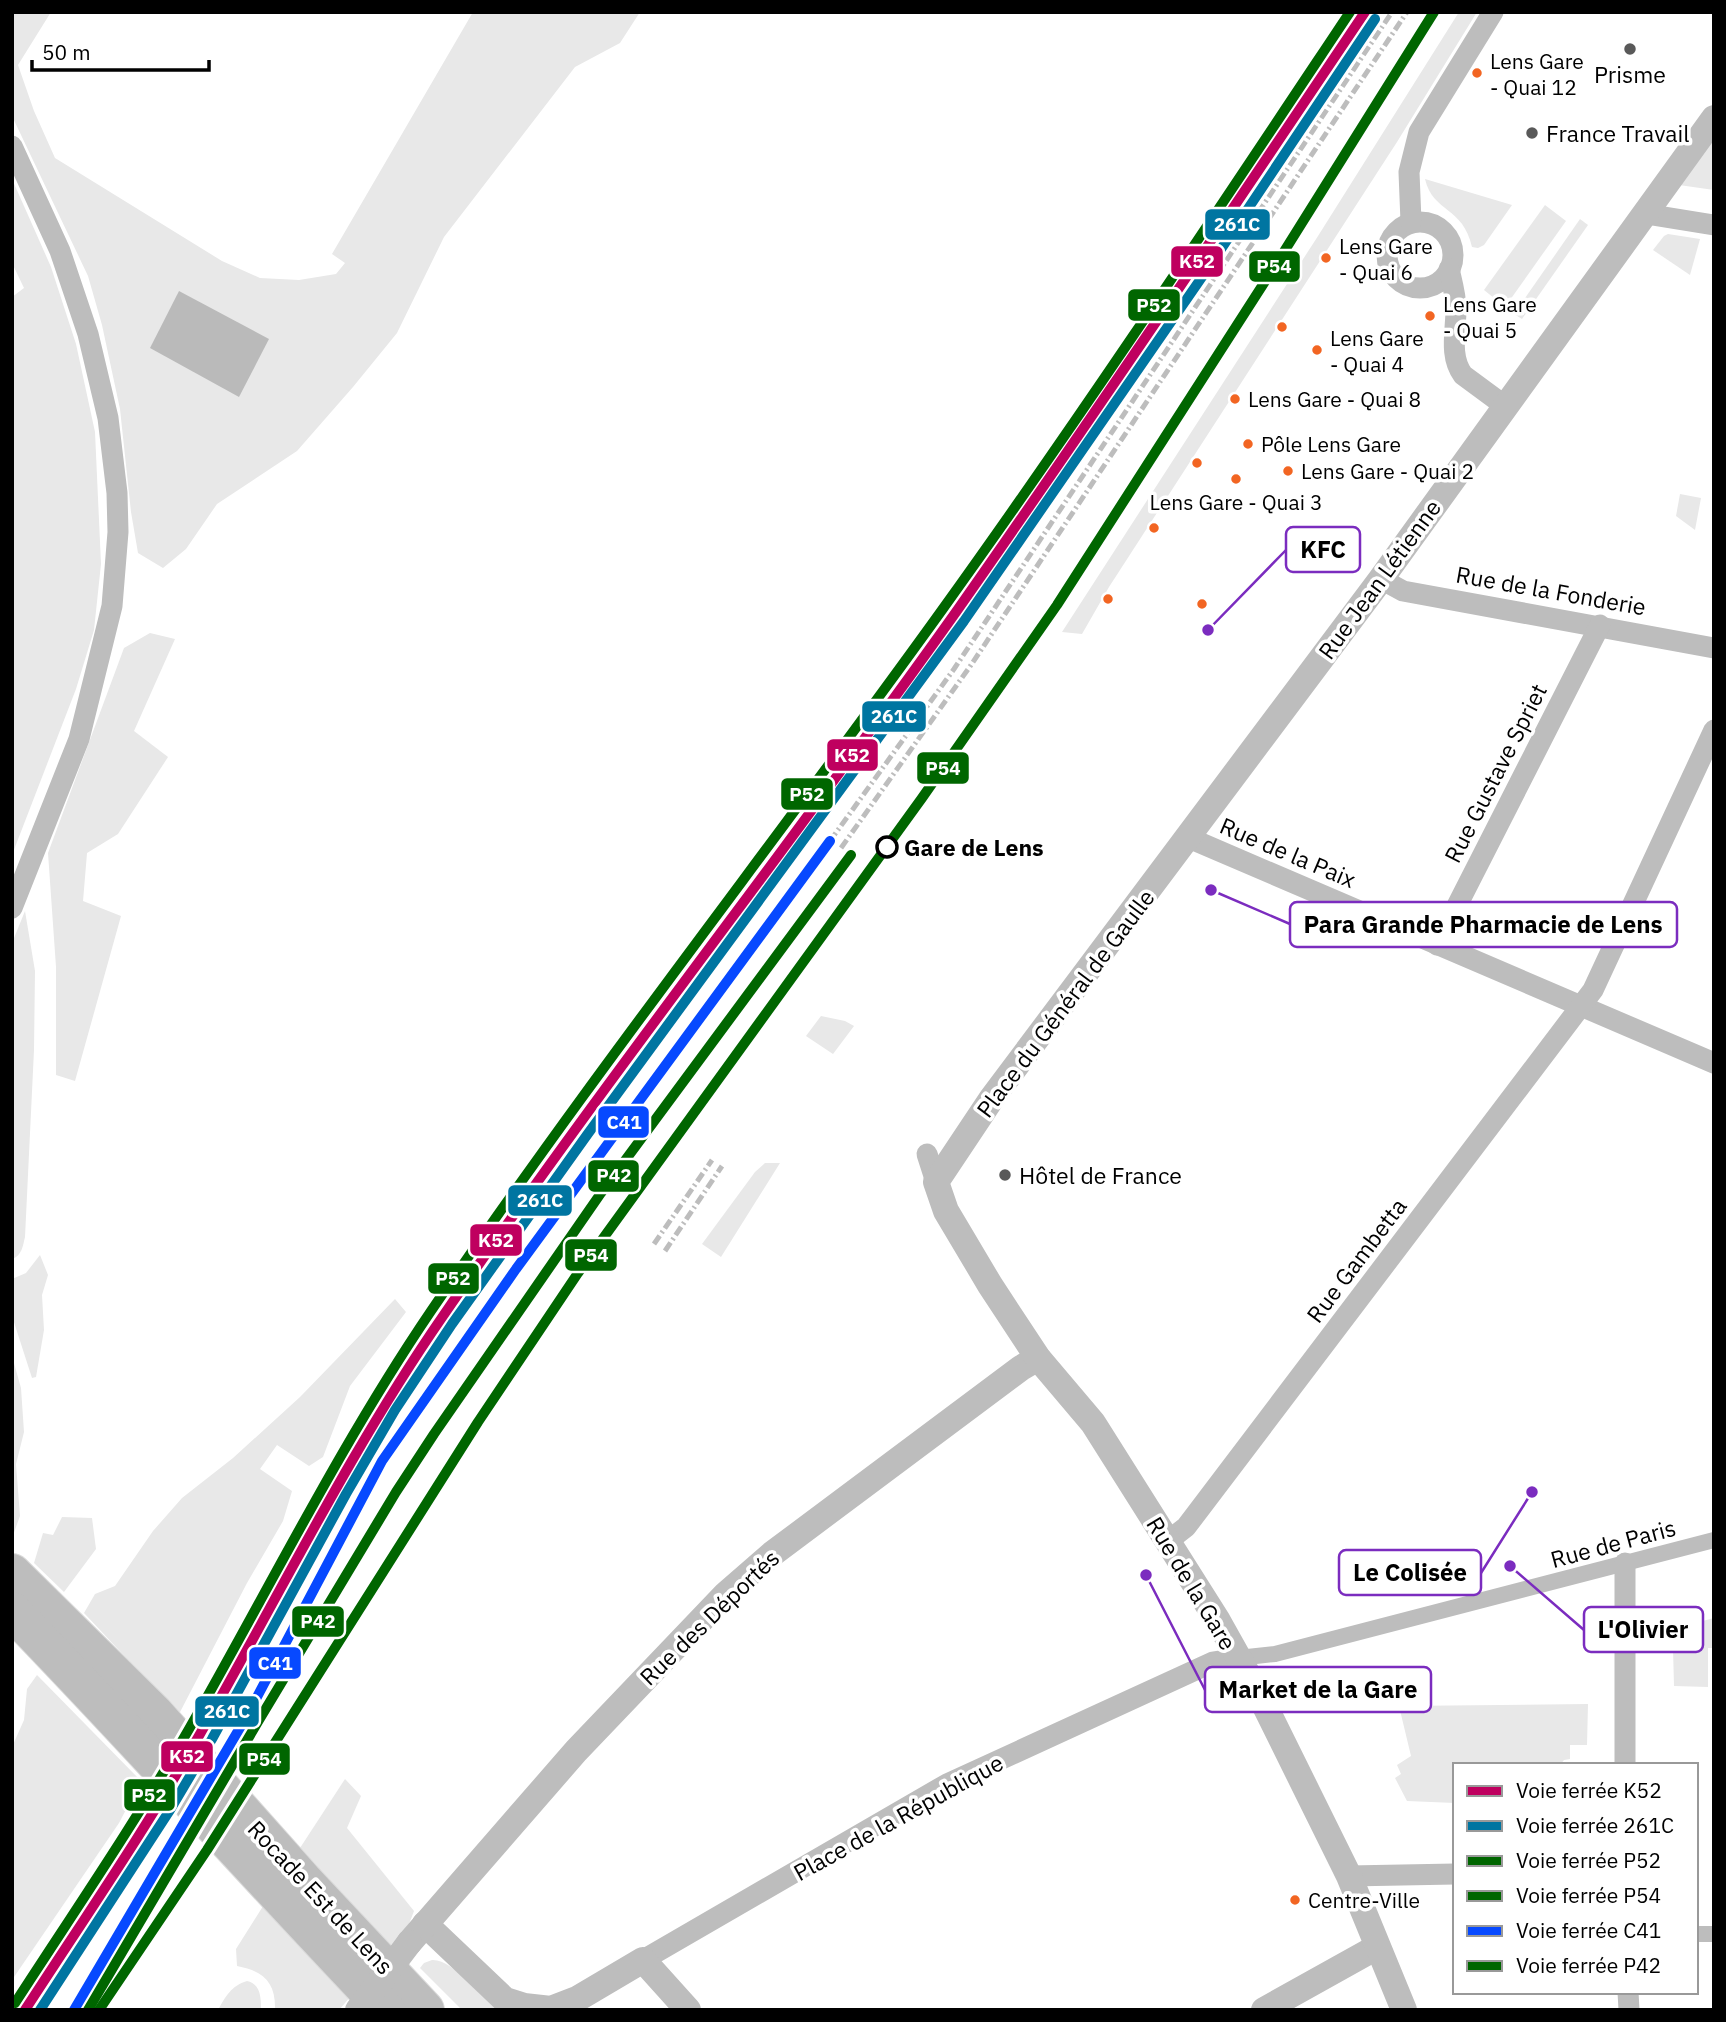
<svg xmlns="http://www.w3.org/2000/svg" width="1726" height="2022" viewBox="0 0 1726 2022" font-family="'IBM Plex Sans',sans-serif">
  <style>
    .green { fill: #e8e8e8 }
    .water { fill: #bababa }
    .lines { fill: none; stroke-linecap: round; stroke-linejoin: round }
    .motorway-casing { stroke: #dbdbdb; stroke-width: 40 }
    .pedestrian { stroke: #bdbdbd; stroke-width: 16 }
    .minor { stroke: #bdbdbd; stroke-width: 21 }
    .tertiary { stroke: #bdbdbd; stroke-width: 26 }
    .motorway { stroke: #bdbdbd; stroke-width: 38 }
    .rail { stroke: #bdbdbd; stroke-width: 5; stroke-dasharray: 10 3.5 2 3.5; stroke-linecap: butt }
    .tertiary-bridge { stroke: #bdbdbd; stroke-width: 26 }
    .rail-1-casing { stroke: #fff; stroke-width: 16 }
    .rail-2-casing { stroke: #fff; stroke-width: 16 }
    .rail-3-casing { stroke: #fff; stroke-width: 16 }
    .rail-4-casing { stroke: #fff; stroke-width: 16 }
    .rail-5-casing { stroke: #fff; stroke-width: 16 }
    .rail-6-casing { stroke: #fff; stroke-width: 16 }
    .rail-1 { stroke: #bf005f; stroke-width: 10 }
    .rail-2 { stroke: #0075a1; stroke-width: 10 }
    .rail-3 { stroke: #060; stroke-width: 10 }
    .rail-4 { stroke: #060; stroke-width: 10 }
    .rail-5 { stroke: #0749ff; stroke-width: 10 }
    .rail-6 { stroke: #060; stroke-width: 10 }
    .poi-dot { fill: #595959; stroke: #fff; stroke-width: 2.5 }
    .bus-dot { fill: #f26522; stroke: #fff; stroke-width: 2.5 }
    .stop-dot { fill: #fff; stroke: #000; stroke-width: 3.5 }
    .labels { text-anchor: middle; dominant-baseline: central; stroke-width: 7; stroke-linejoin: round; paint-order: stroke }
    .bus-label { font-size: 21px; fill: #000; stroke: #fff; text-anchor: start }
    .poi-label { font-size: 23px; fill: #000; stroke: #fff; text-anchor: start }
    .street-label { font-size: 23px; fill: #000; stroke: #fff }
    .stop-label { font-size: 23px; font-weight: bold; fill: #000; stroke: #fff; text-anchor: start }
    .leader { fill: none; stroke: #7b2cbf; stroke-width: 2.5 }
    .callout-dot { fill: #7b2cbf; stroke: #fff; stroke-width: 2.5 }
    .callout { fill: #fff; stroke: #7b2cbf; stroke-width: 2.5 }
    .callout-label { font-size: 24px; text-anchor: middle; font-weight: bold; fill: #000 }
    .line-badge { stroke: #fff; stroke-width: 2.5 }
    .badge-label { font-size: 19px; text-anchor: middle; font-weight: bold; fill: #fff }
  </style>
  <rect width="100%" height="100%" fill="#fff"/>
  <g class="green">
    <path d="M12,12h39l-33,53 16,46 21,47 167,103 38,17 39,2 37,-6 9,-11 -13,-9 141,-242h167l-20,31 -45,24 -131,170 -47,96 -44,54 -56,64 -80,53 -31,45 -23,19 -25,-15 -7,-41 -11,-103 -18,-84 -14,-49 -76,-160z"/>
    <path d="M1459,12h18l-80,130 -288,445 -27,47 -20,-2 256,-396z"/>
    <path d="M1714,137v53l-35,-5z"/>
    <path d="M12,179l39,88 25,77 19,88 6,132 -7,66 -18,59 -64,166v-558l12,-9 -12,-25z"/>
    <path d="M1425,179l87,26 -28,40 -6,3 -6,-1c-9,-41 -39,-34 -47,-68z"/>
    <path d="M1545,205l21,16 -61,86 -21,-17z"/>
    <path d="M1580,219l8,6 -66,94 -8,-5z"/>
    <path d="M1668,234l32,5 -10,36 -37,-25 11,-14z"/>
    <path d="M1680,494l21,4 -6,32 -19,-14z"/>
    <path d="M150,633l25,6 -41,92 34,26 -50,77 -31,19 -4,48 38,15 -46,165 -19,-6v-108l-8,-114 76,-205z"/>
    <path d="M25,911l10,60 -1,79 -9,187c-2,8 -3,19 -13,22v-316z"/>
    <path d="M821,1016l24,5 9,5 -21,28 -27,-18z"/>
    <path d="M765,1163h15l-59,94 -19,-13 53,-72z"/>
    <path d="M40,1255l8,20 -6,20 2,35 -8,47 -4,1 -20,-62v-37l14,-6z"/>
    <path d="M395,1299l11,13 -56,74 -27,71 -14,9 -32,-21 -17,24 32,22 -9,30 -36,62 -68,131 -95,-101 11,-19 20,-8 38,-55 29,-33 51,-40 67,-61z"/>
    <path d="M12,1356l9,32 3,44 -8,32 4,52 -8,22z"/>
    <path d="M62,1517l30,1 4,31 -32,43 -30,-29 9,-30 10,2z"/>
    <path d="M1714,1618v30h-6v39l-34,-1 -1,-38h18v-24z"/>
    <path d="M37,1675l104,106 -22,42 -107,157v-233l12,-27 3,-31z"/>
    <path d="M1588,1704l-1,41h-17v14l-6,1 -4,5h-105v38l-48,-2 -12,-23 6,-4 -4,-9 14,-9 -12,-50z"/>
    <path d="M345,1779l16,17 -14,32 67,83 -5,13 -19,22 -90,-98z"/>
    <path d="M265,1903l86,93 -12,14h-64c1,-28 -12,-39 -38,-44l-1,-17z"/>
    <path d="M432,1960c23,-1 46,39 69,50h-39l-42,-42 4,-5z"/>
    <path d="M247,1981c14,3 14,17 14,29h-43c8,-14 13,-24 29,-29z"/>
  </g>
  <path class="water" d="M179,291l90,48 -30,58 -89,-49z"/>
  <g class="lines">
    <g class="motorway-casing">
      <g id="motorway">
        <path d="M12,1573l142,140 149,167 122,130"/>
        <path d="M12,1611c127,131 248,267 374,399"/>
      </g>
    </g>
    <g class="pedestrian">
      <path d="M1238,1658l37,-4 439,-114"/>
      <path d="M1696,1934h18"/>
    </g>
    <g class="minor">
      <path d="M12,146l48,105 28,83 20,84 9,75 1,39 -6,74 -33,133 -67,169"/>
      <path d="M1646,214l68,11"/>
      <circle cx="1420" cy="255" r="33"/>
      <path d="M1411,222l-2,-50 10,-40 74,-120"/>
      <path d="M1449,269c3,13 7,27 7,40 0,22 -7,47 7,66l42,31"/>
      <path d="M1381,579l22,12 311,57"/>
      <path d="M1189,838l525,225"/>
      <path d="M1437,945l163,-320"/>
      <path d="M927,1154l9,28"/>
      <path d="M1168,1541l18,-14 407,-537 121,-260"/>
      <path d="M1625,1563v202"/>
      <path d="M1349,1876l106,-2"/>
      <path d="M643,1960l304,-176 266,-122 25,-4"/>
      <path d="M1628,1992l1,18"/>
    </g>
    <g class="tertiary">
      <path d="M425,1924l80,76 19,6 27,3 26,-10 66,-39 45,50"/>
      <path d="M409,1943l167,-192 150,-157 46,-40 249,-186 17,-10"/>
      <path d="M1264,2010l113,-63"/>
      <path d="M1404,2010l-55,-134 -89,-180 -42,-75 -125,-198 -55,-65 -48,-73 -44,-74 -10,-29 56,-84 389,-519 333,-461"/>
    </g>
    <use href="#motorway" class="motorway"/>
    <g class="rail">
      <path d="M830,841l124,-172 438,-657"/>
      <path d="M841,848l130,-183 436,-653"/>
      <path d="M654,1244l58,-84"/>
      <path d="M665,1251l57,-85"/>
    </g>
    <path class="tertiary-bridge" d="M358,2010l51,-67"/>
    <g class="rail-1-casing">
      <path id="rail-1" d="M25,2010c59,-91 121,-181 175,-276 80,-140 151,-285 243,-418 164,-239 345,-467 513,-704 139,-198 274,-399 409,-600"/>
    </g>
    <g class="rail-2-casing">
      <path id="rail-2" d="M40,2010l130,-200 42,-71 134,-245 49,-84 57,-86 135,-189 377,-514 247,-357 164,-245"/>
    </g>
    <g class="rail-3-casing">
      <path id="rail-3" d="M15,2003c59,-91 120,-180 174,-274 80,-140 151,-284 242,-418 163,-239 342,-466 511,-701 141,-196 274,-397 408,-598"/>
    </g>
    <g class="rail-4-casing">
      <path id="rail-4" d="M99,2010l108,-160 271,-428 100,-149 344,-475 135,-193 223,-347 154,-246"/>
    </g>
    <g class="rail-5-casing">
      <path id="rail-5" d="M74,2010l174,-296 134,-253 134,-192 314,-428"/>
    </g>
    <g class="rail-6-casing">
      <path id="rail-6" d="M88,2010l171,-290 137,-228 38,-58 167,-241 250,-338"/>
    </g>
    <use href="#rail-1" class="rail-1"/>
    <use href="#rail-2" class="rail-2"/>
    <use href="#rail-3" class="rail-3"/>
    <use href="#rail-4" class="rail-4"/>
    <use href="#rail-5" class="rail-5"/>
    <use href="#rail-6" class="rail-6"/>
  </g>
  <g class="poi-dot">
    <circle cx="1630" cy="49" r="7"/>
    <circle cx="1532" cy="133" r="7"/>
    <circle cx="1005" cy="1175" r="7"/>
  </g>
  <g class="bus-dot">
    <circle cx="1477" cy="73" r="6"/>
    <circle cx="1326" cy="258" r="6"/>
    <circle cx="1430" cy="316" r="6"/>
    <circle cx="1282" cy="327" r="6"/>
    <circle cx="1317" cy="350" r="6"/>
    <circle cx="1235" cy="399" r="6"/>
    <circle cx="1248" cy="444" r="6"/>
    <circle cx="1197" cy="463" r="6"/>
    <circle cx="1288" cy="471" r="6"/>
    <circle cx="1236" cy="479" r="6"/>
    <circle cx="1154" cy="528" r="6"/>
    <circle cx="1108" cy="599" r="6"/>
    <circle cx="1202" cy="604" r="6"/>
    <circle cx="1295" cy="1900" r="6"/>
  </g>
  <circle class="stop-dot" cx="887" cy="847" r="10"/>
  <g class="labels">
    <g class="bus-label">
      <text x="1490" y="61">Lens Gare<tspan x="1490" dy="26">- Quai 12</tspan></text>
      <text x="1339" y="246">Lens Gare<tspan x="1339" dy="26">- Quai 6</tspan></text>
      <text x="1443" y="304">Lens Gare<tspan x="1443" dy="26">- Quai 5</tspan></text>
      <text x="1330" y="338">Lens Gare<tspan x="1330" dy="26">- Quai 4</tspan></text>
      <text x="1248" y="399">Lens Gare - Quai 8</text>
      <text x="1261" y="444">Pôle Lens Gare</text>
      <text x="1301" y="471">Lens Gare - Quai 2</text>
      <text x="1236" y="502" text-anchor="middle">Lens Gare - Quai 3</text>
      <text x="1308" y="1900">Centre-Ville</text>
    </g>
    <g class="poi-label">
      <text x="1630" y="74" text-anchor="middle">Prisme</text>
      <text x="1546" y="133">France Travail</text>
      <text x="1019" y="1175">Hôtel de France</text>
    </g>
    <g class="street-label">
      <text transform="translate(1379 579) rotate(-54)">Rue Jean Létienne</text>
      <text transform="translate(1551 590) rotate(10)">Rue de la Fonderie</text>
      <text transform="translate(1495 773) rotate(-63)">Rue Gustave Spriet</text>
      <text transform="translate(1288 852) rotate(23)">Rue de la Paix</text>
      <text transform="translate(1065 1003) rotate(-53)">Place du Général de Gaulle</text>
      <text transform="translate(1356 1260) rotate(-53)">Rue Gambetta</text>
      <text transform="translate(1613 1543) rotate(-15)">Rue de Paris</text>
      <text transform="translate(1192 1583) rotate(59)">Rue de la Gare</text>
      <text transform="translate(709 1617) rotate(-44)">Rue des Déportés</text>
      <text transform="translate(898 1817) rotate(-29)">Place de la République</text>
      <text transform="translate(321 1897) rotate(47)">Rocade Est de Lens</text>
    </g>
    <g class="stop-label">
      <text x="904" y="847">Gare de Lens</text>
    </g>
  </g>
  <path class="leader" d="M1208 630L1286 550M1211 890L1290 924M1532 1492L1481 1573M1510 1566L1584 1630M1146 1575L1205 1690"/>
  <g class="callout-dot">
    <circle cx="1208" cy="630" r="7"/>
    <circle cx="1211" cy="890" r="7"/>
    <circle cx="1532" cy="1492" r="7"/>
    <circle cx="1510" cy="1566" r="7"/>
    <circle cx="1146" cy="1575" r="7"/>
  </g>
  <g class="callout">
    <rect x="1286" y="527" width="74" height="45" rx="7"/>
    <rect x="1290" y="902" width="387" height="45" rx="7"/>
    <rect x="1339" y="1550" width="142" height="45" rx="7"/>
    <rect x="1584" y="1607" width="119" height="45" rx="7"/>
    <rect x="1205" y="1667" width="226" height="45" rx="7"/>
  </g>
  <g class="callout-label">
    <text x="1323" y="558">KFC</text>
    <text x="1483" y="933">Para Grande Pharmacie de Lens</text>
    <text x="1410" y="1581">Le Colisée</text>
    <text x="1643" y="1638">L'Olivier</text>
    <text x="1318" y="1698">Market de la Gare</text>
  </g>
  <g class="line-badge">
    <rect x="1204" y="208" width="67" height="33" rx="7" fill="#0075a1"/>
    <rect x="1170" y="245" width="54" height="33" rx="7" fill="#bf005f"/>
    <rect x="1248" y="250" width="53" height="33" rx="7" fill="#060"/>
    <rect x="1127" y="288" width="54" height="34" rx="7" fill="#060"/>
    <rect x="861" y="700" width="66" height="33" rx="7" fill="#0075a1"/>
    <rect x="826" y="738" width="53" height="34" rx="7" fill="#bf005f"/>
    <rect x="916" y="751" width="54" height="34" rx="7" fill="#060"/>
    <rect x="780" y="777" width="54" height="34" rx="7" fill="#060"/>
    <rect x="597" y="1105" width="53" height="34" rx="7" fill="#0749ff"/>
    <rect x="587" y="1159" width="53" height="34" rx="7" fill="#060"/>
    <rect x="507" y="1184" width="66" height="33" rx="7" fill="#0075a1"/>
    <rect x="469" y="1223" width="54" height="34" rx="7" fill="#bf005f"/>
    <rect x="564" y="1238" width="54" height="34" rx="7" fill="#060"/>
    <rect x="427" y="1262" width="53" height="33" rx="7" fill="#060"/>
    <rect x="291" y="1605" width="54" height="33" rx="7" fill="#060"/>
    <rect x="248" y="1646" width="54" height="34" rx="7" fill="#0749ff"/>
    <rect x="194" y="1695" width="66" height="33" rx="7" fill="#0075a1"/>
    <rect x="160" y="1740" width="54" height="33" rx="7" fill="#bf005f"/>
    <rect x="238" y="1742" width="53" height="34" rx="7" fill="#060"/>
    <rect x="123" y="1778" width="53" height="34" rx="7" fill="#060"/>
  </g>
  <g class="badge-label">
    <text x="1237" y="231">261C</text>
    <text x="1197" y="268">K52</text>
    <text x="1274" y="273">P54</text>
    <text x="1154" y="312">P52</text>
    <text x="894" y="723">261C</text>
    <text x="852" y="762">K52</text>
    <text x="943" y="775">P54</text>
    <text x="807" y="801">P52</text>
    <text x="624" y="1129">C41</text>
    <text x="614" y="1182">P42</text>
    <text x="540" y="1207">261C</text>
    <text x="496" y="1247">K52</text>
    <text x="591" y="1262">P54</text>
    <text x="453" y="1285">P52</text>
    <text x="318" y="1628">P42</text>
    <text x="275" y="1670">C41</text>
    <text x="227" y="1718">261C</text>
    <text x="187" y="1763">K52</text>
    <text x="264" y="1766">P54</text>
    <text x="149" y="1802">P52</text>
  </g>
  <rect width="1726" height="2022" fill="none" stroke="#000000" stroke-width="28"/>
  <rect x="1453" y="1763" width="245" height="231" fill="#ffffff" stroke="#999999" stroke-width="2"/>
  <rect x="1467" y="1786" width="35" height="10" fill="#bf005f" stroke="#999999" stroke-width="2"/>
  <text x="1516" y="1798" font-size="21" fill="#000000">Voie ferrée K52</text>
  <rect x="1467" y="1821" width="35" height="10" fill="#0075a1" stroke="#999999" stroke-width="2"/>
  <text x="1516" y="1833" font-size="21" fill="#000000">Voie ferrée 261C</text>
  <rect x="1467" y="1856" width="35" height="10" fill="#006600" stroke="#999999" stroke-width="2"/>
  <text x="1516" y="1868" font-size="21" fill="#000000">Voie ferrée P52</text>
  <rect x="1467" y="1891" width="35" height="10" fill="#006600" stroke="#999999" stroke-width="2"/>
  <text x="1516" y="1903" font-size="21" fill="#000000">Voie ferrée P54</text>
  <rect x="1467" y="1926" width="35" height="10" fill="#0749ff" stroke="#999999" stroke-width="2"/>
  <text x="1516" y="1938" font-size="21" fill="#000000">Voie ferrée C41</text>
  <rect x="1467" y="1961" width="35" height="10" fill="#006600" stroke="#999999" stroke-width="2"/>
  <text x="1516" y="1973" font-size="21" fill="#000000">Voie ferrée P42</text>
  <path d="M32 60v10h177v-10" fill="none" stroke="#000000" stroke-width="3.5"/>
  <text x="42" y="60" font-size="21" fill="#000000" stroke="#ffffff" stroke-width="5" paint-order="stroke">50 m</text>
</svg>
